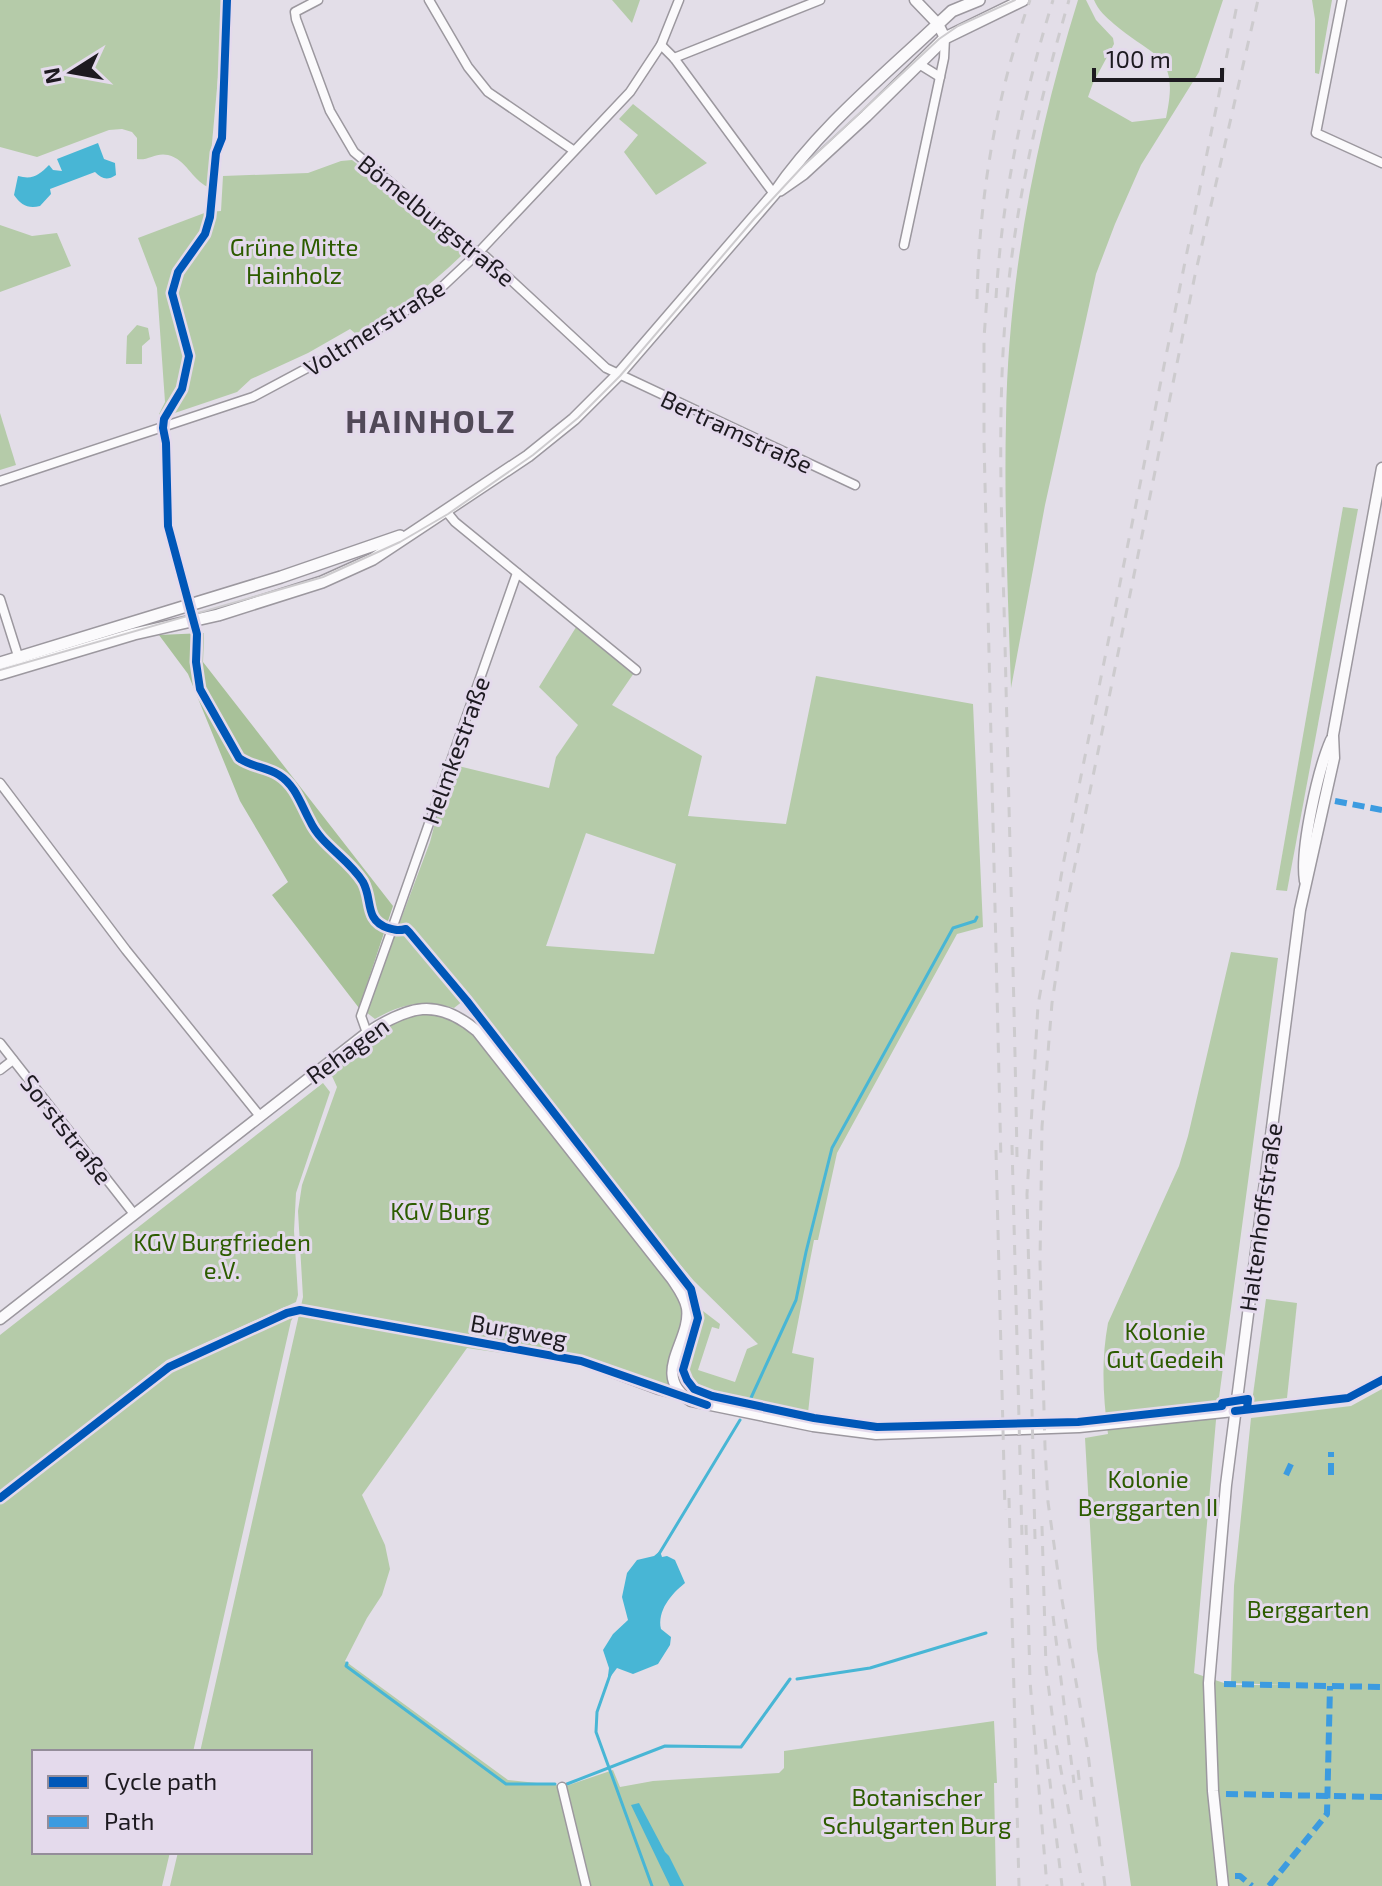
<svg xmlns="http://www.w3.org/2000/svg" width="1382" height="1886" viewBox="0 0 1382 1886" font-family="'Exo 2',sans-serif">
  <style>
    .green { fill: #b5cba9; fill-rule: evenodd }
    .forest { fill: #a8c199 }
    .water { fill: #48b6d5 }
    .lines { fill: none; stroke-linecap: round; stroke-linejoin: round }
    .stream { stroke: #48b6d5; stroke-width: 3 }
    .minor-casing { stroke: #9c989f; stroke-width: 11 }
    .tertiary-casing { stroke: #9c989f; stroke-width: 13 }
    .secondary-casing { stroke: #9c989f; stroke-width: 14 }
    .minor { stroke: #fbfafc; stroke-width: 8 }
    .tertiary { stroke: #fbfafc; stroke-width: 10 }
    .secondary { stroke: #fbfafc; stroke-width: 11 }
    .tram { stroke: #cdcbce; stroke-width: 2 }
    .rail { stroke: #cdcbce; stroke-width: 3; stroke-dasharray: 10 10; stroke-linecap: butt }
    .quiet { stroke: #3c9be0; stroke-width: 6; stroke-dasharray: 12 6; stroke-linecap: butt }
    .cycleway-casing { stroke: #e4daec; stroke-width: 13 }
    .cycleway { stroke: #0057b8; stroke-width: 8 }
    .labels { text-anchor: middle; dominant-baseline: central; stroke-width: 6; stroke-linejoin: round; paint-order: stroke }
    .street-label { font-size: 24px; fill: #1d1a20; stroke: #e4daec }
    .park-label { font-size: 24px; fill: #2d5c00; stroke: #e4daec }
    .district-label { font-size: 32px; font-weight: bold; letter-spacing: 2px; fill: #514958; stroke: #e4daec }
  </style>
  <rect width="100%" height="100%" fill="#e3dee8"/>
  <g class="green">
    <path d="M0,0h225l-17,187c-17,-8 -21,-27 -40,-32 -12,-3 -20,6 -31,4v-21l-5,-6 -10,-3 -13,1 -72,27 -37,-10z"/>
    <path d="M612,0h28l-8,23z"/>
    <path d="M1078,0h8l10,20 17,18 1,6 -21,39 -5,14 44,25 34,-4c14,-65 -11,-59 -52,-94 -8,-7 -16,-14 -20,-24h129l-24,72 -58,93 -26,59 -19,50 -51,231 -34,183c-3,-89 -7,-179 -5,-268 2,-142 30,-285 72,-420z"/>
    <path d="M1312,0h20l-13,74 -4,-1v-54z"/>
    <path d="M633,104l74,59 -51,32 -32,-43 14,-17 -19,-16z"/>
    <path d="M352,160l59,45 49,42 1,9c-33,31 -65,57 -105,78l-6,-5 -42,24 -57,26 -14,13 -77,26 -1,-4 6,-12 -8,-114 -19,-50 69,-26 14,-1 2,-35 85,-3 33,-12z"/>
    <path d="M0,225l32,11 25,-3 14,33 -71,26z"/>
    <path d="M137,325l11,3 2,11 -8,7v18h-16l1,-28z"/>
    <path d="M0,413l16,52 -16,5z"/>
    <path d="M1343,507l15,2 -71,382 -11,-1z"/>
    <path d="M578,624l58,46 -24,35 90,51 -14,60 98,8 30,-148 157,28 10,223 -26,7 -120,219 -19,87h-4l-22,113 22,5 -6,55 -106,-22c-29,-19 -9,-48 -2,-74l-1,-9 21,16 -1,5 -7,-2 -14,43 37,12 12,-33 11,-5 -64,-63 -28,-33 -198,-251 -14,11c-30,-8 -52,-5 -79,11l-9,-7 64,-170 20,-78 99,24 7,-31 22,-32 -39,-38zM586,833l90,31 -22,90 -108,-8z"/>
    <path d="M1231,952l47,6 -62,462 -22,253 36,12h56l-55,-2 3,-97 17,-168 100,-12 31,-17v497h-251l-34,-237 -12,-211 23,-4c-5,-38 -7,-73 0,-111l71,-157 9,-30z"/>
    <path d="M421,1009l42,10 120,147 104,141 -15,58 11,30 -101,-30 -115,-17 -105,147 23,50 5,24 -8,26 -15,23 -22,43 163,119 58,6 47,-16 7,17 33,-6 126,-8 5,-5v-17l210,-30 3,62h-3l2,103h-826l8,-34h132v-100h-110l103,-455 -5,-86 4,-26 35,-98 -5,-11 13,-26 22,-17z"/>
    <path d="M323,1083l7,9 -34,101 -2,38 4,64 -2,7 -129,58 -167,132v-157z"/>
    <path d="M1266,1299l31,4 -10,95 -35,4z"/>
    <path d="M295,1314l-4,7 -98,431h-159v100h136l-8,34h-162v-386l164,-127 119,-57z"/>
  </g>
  <path class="forest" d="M204,633l-1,29 190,244 -34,102 -87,-113 16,-13 -48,-81 -52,-127 -29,-39z"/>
  <g class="water">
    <path d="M98,143l6,16 11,4 1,12c-9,6 -14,4 -21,-3l-45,17 1,5 -11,12c-12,3 -19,-1 -26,-11l4,-19c15,4 21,-1 31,-11l4,5 9,1 -5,-12z"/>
    <path d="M660,1551l2,6 5,-1 8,4 10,23c-14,11 -28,28 -24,46l10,8 -1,8 -12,19 -25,10 -16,-6 -6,8h-3l1,-8 -6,-18 10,-16 15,-14 -6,-23 5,-24 10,-13 17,-4z"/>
    <path d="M639,1803l26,49 4,4 15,30h-14l-39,-81z"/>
  </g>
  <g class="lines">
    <g class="stream">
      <path d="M750,1400l46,-100 10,-48 26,-104 121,-220 22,-7 2,-4"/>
      <path d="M659,1554l81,-134"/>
      <path d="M347,1663l-1,3 160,118h49"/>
      <path d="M610,1675l-13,37 -1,20 56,154"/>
      <path d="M797,1679l73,-11 116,-35"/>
      <path d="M567,1784l98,-38 76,1 49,-68"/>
    </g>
    <g class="minor-casing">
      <g id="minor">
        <path d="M318,0l-23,12 1,7 34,92 24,41 112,94 19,10 121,112 249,117"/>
        <path d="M429,0l39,67 20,25 85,58"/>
        <path d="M1342,0l-26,133 66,30"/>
        <path d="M661,45l13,13 100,136"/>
        <path d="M674,58l146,-58"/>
        <path d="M919,64l21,13"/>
        <path d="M904,245l40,-187 1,-20"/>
        <path d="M0,481l253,-84 116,-62 74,-49 35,-33 152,-161 31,-47 18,-45"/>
        <path d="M446,511l9,11 181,148"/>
        <path d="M0,599l19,60"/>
        <path d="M0,783l126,167 133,165"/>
        <path d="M393,926l124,-353"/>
        <path d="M367,1033l-6,-17 30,-84"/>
        <path d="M0,1043l134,171"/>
        <path d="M0,1070l13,-10"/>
        <path d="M300,1310l281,51 78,29 23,6"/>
        <path d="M1234,1411l114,-13 34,-18"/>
        <path d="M562,1787l24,99"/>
      </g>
    </g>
    <g class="tertiary-casing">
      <g id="tertiary">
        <path d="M915,0l23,24 7,14"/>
        <path d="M1305,881c-5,-32 13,-111 26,-141"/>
        <path d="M0,1319l367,-286c41,-27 70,-36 110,-2l195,248c6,9 13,18 15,29 5,33 -38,67 4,93l122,25 63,8 203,-7 155,-16"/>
        <path d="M1223,1886l-10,-95 -4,-108 17,-198 74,-575 34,-152 -1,-23 49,-267"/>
      </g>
    </g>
    <g class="secondary-casing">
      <g id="secondary">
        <path d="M780,190l23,-16 63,-58 79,-78 78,-38"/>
        <path d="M0,663l281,-86 119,-41"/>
        <path d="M0,674l134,-40 84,-19 104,-33 51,-23 155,-103 46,-37 44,-44 156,-181c44,-65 108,-117 164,-170l14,-13 27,-11"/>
      </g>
    </g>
    <use href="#minor" class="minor"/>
    <use href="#tertiary" class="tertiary"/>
    <use href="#secondary" class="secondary"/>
    <path class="tram" d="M0,670l323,-93 77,-35 48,-28 85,-59 45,-37 42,-42 134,-157 49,-53 136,-127 19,-13 57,-26"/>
    <g class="rail">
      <path d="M988,283l-4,55v103l17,721"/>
      <path d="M996,298c6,-103 27,-200 57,-298"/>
      <path d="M977,299c2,-101 19,-204 53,-299"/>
      <path d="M1012,1145l10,392"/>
      <path d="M996,1150l9,360"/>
      <path d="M1017,1157c-3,-171 -8,-342 -12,-513 -3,-124 -10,-250 5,-373 11,-93 33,-182 59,-271"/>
      <path d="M1009,1498l10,388"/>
      <path d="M1026,1525l4,156 17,205"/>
      <path d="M1042,1526l4,142 10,76 27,142"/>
      <path d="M1035,1539l-8,-345 11,-189 26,-145 174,-860"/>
      <path d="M1053,1616l21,167"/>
      <path d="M1045,1739l17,147"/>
      <path d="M1078,1770l4,35"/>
      <path d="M1105,1886l-18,-140 -26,-152 -13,-92 -3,-55 -5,-185 2,-135 10,-124 14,-94 129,-634 63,-275"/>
    </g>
    <g class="quiet">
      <path d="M1335,801l47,9"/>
      <path d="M1286,1475l6,-13"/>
      <path d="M1331,1475v-23"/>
      <path d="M1224,1684l158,3"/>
      <path d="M1226,1794l156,3"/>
      <path d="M1235,1876h5l12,10"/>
      <path d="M1269,1886l58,-72 3,-128"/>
    </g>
    <g class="cycleway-casing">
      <g id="cycleway">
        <path d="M227,0l-5,138 -6,15 -6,64 -5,17 -27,38 -6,21 17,63 -7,33 -18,30 -1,9 3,15 2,83 29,108 -1,28 4,27 39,69c12,9 28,9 40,17 17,11 22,30 31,46 11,24 39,38 53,61 10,18 1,38 25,46 7,2 10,3 18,1l3,3 58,69 224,288 7,29 -15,52 4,10 7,9 18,7 102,22 63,9 201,-5 144,-16v-3l26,-4 -1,10"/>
        <path d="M1235,1411l113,-13 34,-18"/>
        <path d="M0,1498l169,-131 118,-54 13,-3 281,51 126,44"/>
      </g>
    </g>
    <use href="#cycleway" class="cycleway"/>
  </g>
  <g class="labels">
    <g class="street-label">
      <text transform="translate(437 220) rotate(39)">Bömelburgstraße</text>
      <text transform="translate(374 327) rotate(-32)">Voltmerstraße</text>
      <text transform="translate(737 431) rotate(25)">Bertramstraße</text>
      <text transform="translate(455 750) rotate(-70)">Helmkestraße</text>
      <text transform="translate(347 1050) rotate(-36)">Rehagen</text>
      <text transform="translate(67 1129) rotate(52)">Sorststraße</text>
      <text transform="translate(1260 1217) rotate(-82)">Haltenhoffstraße</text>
      <text transform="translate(519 1330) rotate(10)">Burgweg</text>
    </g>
    <g class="park-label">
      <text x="294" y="246">Grüne Mitte<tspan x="294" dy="28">Hainholz</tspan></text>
      <text x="440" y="1210">KGV Burg</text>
      <text x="222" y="1241">KGV Burgfrieden<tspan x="222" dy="28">e.V.</tspan></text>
      <text x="1165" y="1330">Kolonie<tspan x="1165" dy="28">Gut Gedeih</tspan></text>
      <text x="1148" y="1478">Kolonie<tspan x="1148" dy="28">Berggarten II</tspan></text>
      <text x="1308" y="1608">Berggarten</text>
      <text x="917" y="1796">Botanischer<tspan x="917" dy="28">Schulgarten Burg</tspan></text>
    </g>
    <g class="district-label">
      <text x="431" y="420">HAINHOLZ</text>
    </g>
  </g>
  <rect x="32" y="1750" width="280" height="104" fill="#e4daec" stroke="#948d9a" stroke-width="2"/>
  <rect x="48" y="1776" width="40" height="12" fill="#0057b8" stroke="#948d9a" stroke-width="2"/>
  <text x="104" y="1790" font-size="24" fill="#1d1a20">Cycle path</text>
  <rect x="48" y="1816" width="40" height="12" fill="#3c9be0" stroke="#948d9a" stroke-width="2"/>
  <text x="104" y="1830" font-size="24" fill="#1d1a20">Path</text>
  <g transform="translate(72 72) rotate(259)" stroke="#e4daec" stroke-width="6" paint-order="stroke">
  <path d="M0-6L14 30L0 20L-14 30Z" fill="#1d1a20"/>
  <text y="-12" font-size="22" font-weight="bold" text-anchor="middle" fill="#1d1a20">N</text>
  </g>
  <path d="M1094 68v12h128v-12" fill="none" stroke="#1d1a20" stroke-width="4"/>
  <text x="1106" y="68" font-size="24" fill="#1d1a20" stroke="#e4daec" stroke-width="6" paint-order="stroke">100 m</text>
</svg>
